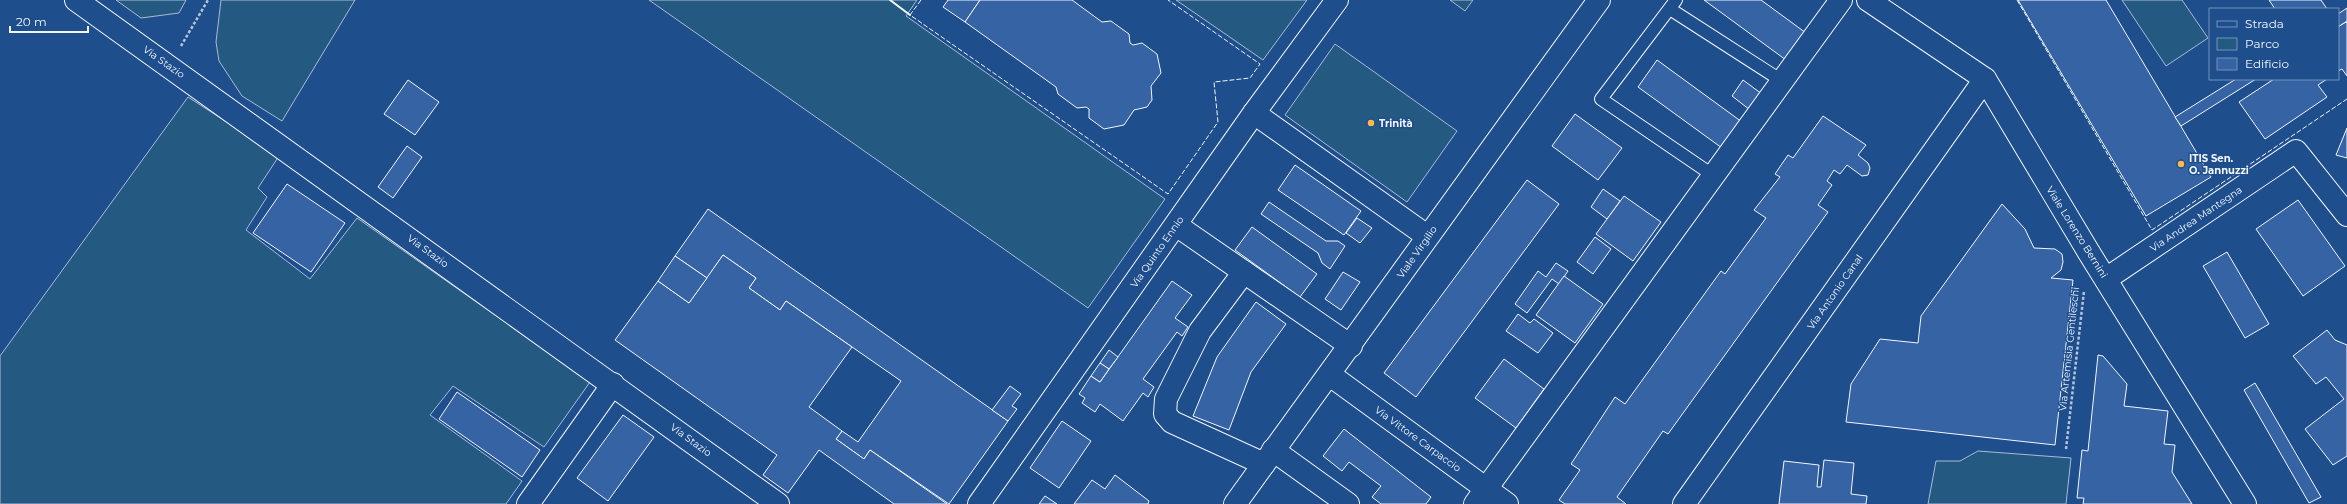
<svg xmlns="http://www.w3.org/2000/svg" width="2347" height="504" viewBox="0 0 2347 504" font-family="Montserrat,sans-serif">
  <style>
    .green { fill: #245a82; stroke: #a8bbd7 }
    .building { fill: #3563a3; stroke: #f2f6ff }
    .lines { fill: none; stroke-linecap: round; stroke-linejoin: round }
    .lane-casing { stroke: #f2f6ff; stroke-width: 14 }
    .street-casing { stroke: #f2f6ff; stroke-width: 24 }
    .secondary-casing { stroke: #f2f6ff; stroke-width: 24 }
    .path { stroke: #b3c4dc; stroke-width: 2.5; stroke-dasharray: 3 2; stroke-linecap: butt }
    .lane { stroke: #1f4e8c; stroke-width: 12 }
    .street { stroke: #1f4e8c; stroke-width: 22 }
    .secondary { stroke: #1f4e8c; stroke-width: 22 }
    .fence { stroke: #f2f6ff; stroke-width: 1; stroke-dasharray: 5 2; stroke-linecap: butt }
    .wall { stroke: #f2f6ff; stroke-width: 2 }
    .poi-dot { fill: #ffb74d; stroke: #1f4e8c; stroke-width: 1.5 }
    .labels { text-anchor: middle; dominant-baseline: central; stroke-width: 3; stroke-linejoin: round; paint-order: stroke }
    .street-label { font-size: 10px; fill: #f2f6ff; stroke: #1f4e8c }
    .poi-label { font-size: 10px; font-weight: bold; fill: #f2f6ff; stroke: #1f4e8c; text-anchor: start }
  </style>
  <rect width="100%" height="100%" fill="#1f4e8c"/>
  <g class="green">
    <path d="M116,0h70l-7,13 -38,5z"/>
    <path d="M221,0h134l-73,121 -40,-25 -23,-35 -3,-19z"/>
    <path d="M649,0h268l-11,16 259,183 -77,109z"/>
    <path d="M1176,0h131l-44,60z"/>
    <path d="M1450,0h23l-8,11z"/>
    <path d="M2122,0h60l26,38 -42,28z"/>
    <path d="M1335,44l122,87 -50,71 -122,-87z"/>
    <path d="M188,97l91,59 -21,32 9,9 -21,33 64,49 47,-61 233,164 -46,65 -91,-61 -23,29 92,66 -16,23h-506v-148z"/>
    <path d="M1978,451l93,7 -5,46h-138l8,-43h24z"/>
  </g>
  <g class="building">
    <path d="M948,0h32l-15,22 -22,-15z"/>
    <path d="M980,0h92l30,22 9,-1 18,13 1,9 3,2 9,-2 15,11 4,19 -10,13 1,14 -5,7 -13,3 -10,15 -20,4 -15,-11v-9l-3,-2 -9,1 -19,-14 -2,-7 -91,-65z"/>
    <path d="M1704,0h57l45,33 -20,27z"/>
    <path d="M2018,0h88l105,177 -65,39z"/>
    <path d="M2269,0h52l6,9h-52z"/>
    <path d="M2347,8v13l-9,6v-13z"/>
    <path d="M2346,22l1,1v53l-5,-7 -4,2v-44z"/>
    <path d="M1657,60l85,62 -20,26 -84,-61z"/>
    <path d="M2236,79h20l-75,47 -6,-9z"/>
    <path d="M2274,79h53l-9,6 9,12 -62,42 -26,-37z"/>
    <path d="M408,80l31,22 -24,33 -31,-21z"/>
    <path d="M1743,80l19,14 -12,16 -18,-14z"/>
    <path d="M1575,114l47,34 -24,32 -46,-34z"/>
    <path d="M1823,116l43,29 -8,10 10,8 2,5 -2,7 -6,1 -15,-11 -7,9 -6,-4 -7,11 5,4 -14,20 10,7 -160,222 -5,-3 -46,66 9,7h-61l-6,-4 21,-30 -9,-6 44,-67 10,7 96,-133 4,3 19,-26 22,-30 -12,-8 26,-33 -5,-3 13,-19 5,3z"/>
    <path d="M2347,128v30l-11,-3z"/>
    <path d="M407,146l15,11 -29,41 -15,-11z"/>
    <path d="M1295,165l66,46 -17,24 -66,-45z"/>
    <path d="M1527,180l32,24 -143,193 -32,-24z"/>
    <path d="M287,184l58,39 -34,49 -58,-39z"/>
    <path d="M1603,189l17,12 -13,18 -16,-12z"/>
    <path d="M1624,196l37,26 -28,39 -37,-27z"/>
    <path d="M2298,200l47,66 -42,30 -47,-67z"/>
    <path d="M1269,202l57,39h12l7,5 -15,23 -8,-6 -4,-10 -57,-39z"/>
    <path d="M2002,204l23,25 9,19 21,1 7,5 1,8 -2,8 -10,8 22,2 -18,165 -209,-23 5,-38 29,-45 38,4 3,-27z"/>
    <path d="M708,209l300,212 -59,83 -79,-54 -6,9 -28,-20 6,-8 16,11 43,-61 -115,-80 -6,9 -31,-22 7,-10 -33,-23 -16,23 -32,-22z"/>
    <path d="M1357,218l15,10 -12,15 -14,-10z"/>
    <path d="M1252,227l65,47 -17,23 -65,-47z"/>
    <path d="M1595,237l16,12 -18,25 -16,-12z"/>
    <path d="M2227,252l42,72 -24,14 -42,-72z"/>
    <path d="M723,255l33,23 -7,10 31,22 6,-9 66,46 -43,60 33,24 -6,8 28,20 6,-9 77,54h-53l-75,-54 -31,43 -25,-18 14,-20 -162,-115 43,-59 31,22z"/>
    <path d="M675,256l32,22 -18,25 -31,-22z"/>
    <path d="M1556,263l12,8 -9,13 -7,-5 -25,34 -12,-9 23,-33 8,6z"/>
    <path d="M1343,272l17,10 -19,28 -16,-11z"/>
    <path d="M1564,276l39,28 -28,39 -39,-28z"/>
    <path d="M1172,281l20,14 -17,23 13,9 -6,9 -5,-4 -34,47 11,8 -6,10 -5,-4 -20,28 -23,-17 -5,8 -13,-9 3,-5 -6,-4 12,-18 9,6z"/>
    <path d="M1256,302l30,22 -35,48 -22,58 -36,-14 24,-59z"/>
    <path d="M1518,314l12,9 4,-4 19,14 -15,20 -32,-22z"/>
    <path d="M2327,330l8,10 12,5v111l-14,9 -28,-36 39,-30 -18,-22 -10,7 -23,-28z"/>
    <path d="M1109,350l9,7 -9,12 -9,-6z"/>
    <path d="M2098,355l5,1 24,28 -3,22 44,5 -4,33 11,1 -3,27 20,32h-109l1,-6h-7l5,-48 6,1z"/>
    <path d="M1504,359l40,30 -28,39 -41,-30z"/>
    <path d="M1100,363l9,6 -9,13 -9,-6z"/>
    <path d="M2255,383l66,114 -12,6 -65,-113z"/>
    <path d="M1010,386l11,8 -9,12 5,3 -9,12 -16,-11z"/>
    <path d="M457,392l83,58 -18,27 -83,-58z"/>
    <path d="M623,415l31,22 -46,64 -31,-23z"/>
    <path d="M1062,421l29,20 -32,47 -29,-20z"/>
    <path d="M1344,429l87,68 -5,7h-45l-9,-7 9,-11 -32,-24 -7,9 -19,-15z"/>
    <path d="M1824,460l30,3 -3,31 16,2 -1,8h-87l5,-43 35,4 -2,22h4z"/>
    <path d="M1115,475l34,26 -1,3h-74l18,-24 13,9z"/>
    <path d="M1045,496l12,8h-18z"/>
  </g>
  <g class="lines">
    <g class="lane-casing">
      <g id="lane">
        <path d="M1676,0l-75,99 113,77"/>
        <path d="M1670,9l112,72"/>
      </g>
    </g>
    <g class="street-casing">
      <g id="street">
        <path d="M76,0l702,504"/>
        <path d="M1868,0l117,79 103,172 157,253"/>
        <path d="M1254,113l173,123"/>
        <path d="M1176,225l175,121"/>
        <path d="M1244,272l-44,59 -34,68 -1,15 7,8 92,42"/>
        <path d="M2106,279l190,-128 51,64"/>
        <path d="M1330,375l177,129"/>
        <path d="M1273,450l75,54"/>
        <path d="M528,504l85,-120"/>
        <path d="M979,504l275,-391 83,-113"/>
        <path d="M1475,504l366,-504"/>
        <path d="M1684,504l301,-425"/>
      </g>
    </g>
    <g class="secondary-casing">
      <path id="secondary" d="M1235,504l364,-504"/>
    </g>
    <g class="path">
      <path d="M181,46l27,-46"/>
      <path d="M2066,449l18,-158"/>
    </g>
    <use href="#lane" class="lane"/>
    <use href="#street" class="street"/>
    <use href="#secondary" class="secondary"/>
    <g class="fence">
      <path d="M921,0l-11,15 258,179 50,-72 -4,-40 36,-4 10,-14 -92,-64"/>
      <path d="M2017,0l135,230 195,-131"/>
    </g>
    <path class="wall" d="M890,0l20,15"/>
  </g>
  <g class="poi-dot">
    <circle cx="1371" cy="123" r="4"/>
    <circle cx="2181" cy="164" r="4"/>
  </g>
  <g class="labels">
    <g class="street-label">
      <text transform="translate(164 62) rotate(35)">Via Stazio</text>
      <text transform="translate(2196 219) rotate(-34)">Via Andrea Mantegna</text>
      <text transform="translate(2077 232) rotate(58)">Viale Lorenzo Bernini</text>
      <text transform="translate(428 251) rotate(36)">Via Stazio</text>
      <text transform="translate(1157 252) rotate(-55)">Via Quinto Ennio</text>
      <text transform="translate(1417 252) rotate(-55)">Viale Virgilio</text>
      <text transform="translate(1835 292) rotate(-55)">Via Antonio Canal</text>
      <text transform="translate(2069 349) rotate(-84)">Via Artemisia Gentileschi</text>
      <text transform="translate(1418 439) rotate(36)">Via Vittore Carpaccio</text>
      <text transform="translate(691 440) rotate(36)">Via Stazio</text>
    </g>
    <g class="poi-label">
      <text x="1379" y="123">Trinità</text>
      <text x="2189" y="158">ITIS Sen.<tspan x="2189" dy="12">O. Jannuzzi</tspan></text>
    </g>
  </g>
  <rect x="2209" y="8" width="130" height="72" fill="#1f4e8c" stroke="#7391ba"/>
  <rect x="2217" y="21" width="20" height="6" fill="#1f4e8c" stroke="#7391ba"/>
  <text x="2245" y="28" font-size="12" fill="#f2f6ff">Strada</text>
  <rect x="2217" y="38" width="20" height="12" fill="#245a82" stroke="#7391ba"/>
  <text x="2245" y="48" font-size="12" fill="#f2f6ff">Parco</text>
  <rect x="2217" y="58" width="20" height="12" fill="#3563a3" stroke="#7391ba"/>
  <text x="2245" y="68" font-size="12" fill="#f2f6ff">Edificio</text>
  <path d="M10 26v6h78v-6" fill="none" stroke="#f2f6ff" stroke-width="2"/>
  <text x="16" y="26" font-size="12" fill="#f2f6ff" stroke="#1f4e8c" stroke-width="3" paint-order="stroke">20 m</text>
</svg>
